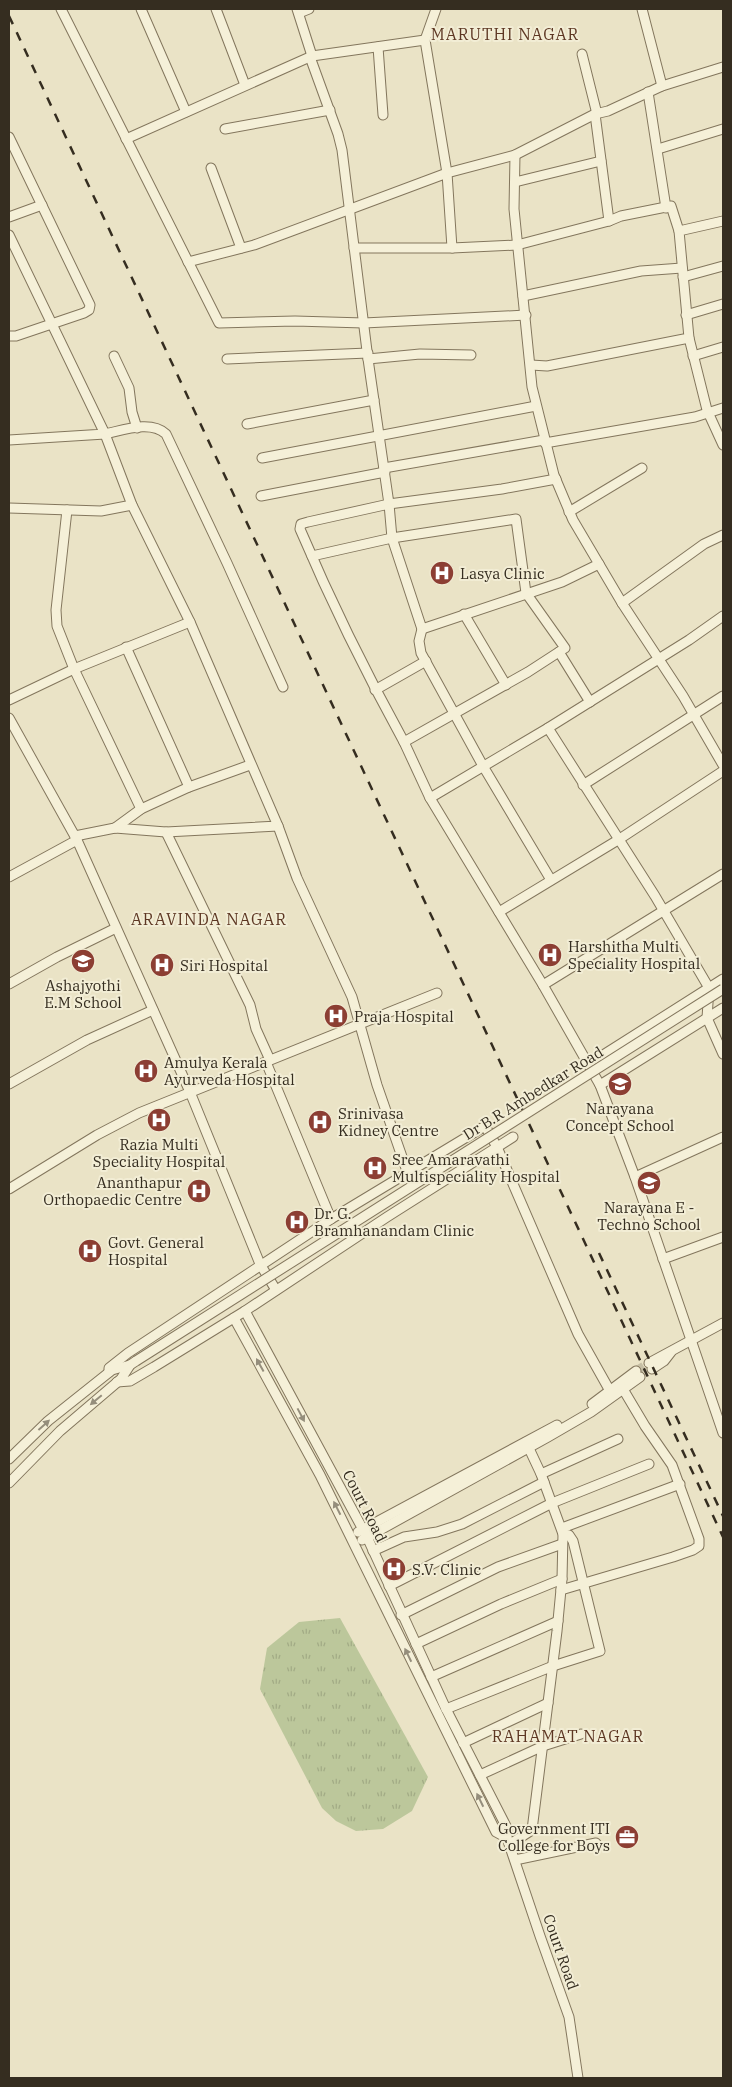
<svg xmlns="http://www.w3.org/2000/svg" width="732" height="2087" viewBox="0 0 732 2087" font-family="'IBM Plex Serif',serif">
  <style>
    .park { fill: url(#park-tufts) }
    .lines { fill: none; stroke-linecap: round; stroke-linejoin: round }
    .minor-tunnel { stroke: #c6bfa5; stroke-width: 9; stroke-dasharray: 9 4.5; stroke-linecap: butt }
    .minor-casing { stroke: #83765d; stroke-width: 11 }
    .minor { stroke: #f5f0d8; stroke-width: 9 }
    .rail { stroke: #352d20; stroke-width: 2.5; stroke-dasharray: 9 9; stroke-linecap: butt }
    .minor-bridge-casing { stroke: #83765d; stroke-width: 11; stroke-linecap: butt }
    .minor-bridge { stroke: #f5f0d8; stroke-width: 9 }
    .oneway { fill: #958e7c }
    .labels { text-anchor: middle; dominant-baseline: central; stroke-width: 4; stroke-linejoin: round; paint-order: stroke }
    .poi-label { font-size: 15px; fill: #352d20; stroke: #f2edd5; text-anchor: start }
    .street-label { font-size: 15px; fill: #352d20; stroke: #f2edd5 }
    .neighbourhood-label { font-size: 16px; letter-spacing: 1px; fill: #5d3723; stroke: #f2edd5 }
  </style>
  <defs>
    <pattern id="park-tufts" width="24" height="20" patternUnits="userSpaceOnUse" patternTransform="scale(1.25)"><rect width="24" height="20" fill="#bcc79b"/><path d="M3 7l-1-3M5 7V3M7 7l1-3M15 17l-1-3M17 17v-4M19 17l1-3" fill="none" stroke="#a2ab85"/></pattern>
  </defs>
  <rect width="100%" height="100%" fill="#eae3c6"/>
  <path class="park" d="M340,1618l88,159 -16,34 -29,18 -27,2 -20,-10 -14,-13 -62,-119 7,-41 32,-26z"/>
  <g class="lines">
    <path class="minor-tunnel" d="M636,1371l13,-8"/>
    <g class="minor-casing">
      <g id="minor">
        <path d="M61,9l158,314 76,-2 69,2 162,-8"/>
        <path d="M141,9l45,103"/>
        <path d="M216,9l29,76"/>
        <path d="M297,9l15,47"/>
        <path d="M436,9l-11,31 22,133 5,75 65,-3 92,-24 12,-5 50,-10 8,25"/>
        <path d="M642,9l20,77"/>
        <path d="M299,13l10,-4"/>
        <path d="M378,47l5,68"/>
        <path d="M582,54l15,60"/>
        <path d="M310,57l28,77 4,16 26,209 21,145 113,-15 54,-10"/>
        <path d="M648,92l18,116"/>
        <path d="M595,114l14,107"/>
        <path d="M225,129l105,-19"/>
        <path d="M9,137l81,168 -1,5 -5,3 -68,23h-7"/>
        <path d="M126,139l186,-83 113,-16"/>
        <path d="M658,149l65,-20"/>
        <path d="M515,155l-1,54 18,178 22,88 19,45 49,83 61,93 40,69"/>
        <path d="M211,168l30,80"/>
        <path d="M515,182l86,-21"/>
        <path d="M9,217l33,-12"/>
        <path d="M9,235l96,199 -96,6"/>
        <path d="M354,248h98"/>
        <path d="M188,262l66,-17 193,-72 68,-18 80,-41 13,-3 54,-25 61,-19"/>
        <path d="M683,277l40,-11"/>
        <path d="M523,296l118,-25 41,-3"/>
        <path d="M686,315l37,-11"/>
        <path d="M689,338l18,72 16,35"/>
        <path d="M114,356l15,32 3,24 5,16"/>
        <path d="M693,356l30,-9"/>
        <path d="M227,359l141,-6"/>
        <path d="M368,359l52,-5 51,1"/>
        <path d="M531,365l16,1 142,-28 -10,-107 44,-10"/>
        <path d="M247,424l127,-24"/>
        <path d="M545,443l150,-26 28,-9"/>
        <path d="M262,458l274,-52"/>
        <path d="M384,468l160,-28"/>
        <path d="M261,496l124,-24"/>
        <path d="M389,504l3,34 124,-19 10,74 39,55 -37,24 -124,70c-38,-69 -73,-140 -104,-213l1,-5 7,-2z"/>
        <path d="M9,508l92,3 31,-6"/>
        <path d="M67,510l-11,100 1,16 17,43 67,140"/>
        <path d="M569,512l73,-44"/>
        <path d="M312,556l80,-18 30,91 140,-47 37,-18"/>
        <path d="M622,603l82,-59 19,-9"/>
        <path d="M464,614l42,71"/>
        <path d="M723,616l-34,24 -141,88 107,168 54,92 -2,30 16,36"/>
        <path d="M422,629l-3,12 2,12 62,113 68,114"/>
        <path d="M126,647l63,140"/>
        <path d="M559,652l31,50"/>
        <path d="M375,690l51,-29"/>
        <path d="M9,700l65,-31 116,-47"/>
        <path d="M9,718l68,122 113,252 70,172 16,26"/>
        <path d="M548,728l-118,70 113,187 57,100 35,92 88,256"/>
        <path d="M404,742l26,56"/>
        <path d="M583,785l140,-89"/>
        <path d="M278,826l19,52 55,119 25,88 31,89"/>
        <path d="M115,828l26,-19 48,-22 61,-22"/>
        <path d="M166,832l84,173 6,24 14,31"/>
        <path d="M75,836l40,-8 51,4 112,-6 -88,-204 -58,-117 -27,-71c19,-4 46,-14 61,0l61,129 56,124"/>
        <path d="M9,877l68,-37"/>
        <path d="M499,912l119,-72 105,-69"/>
        <path d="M9,984l48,-27 59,-29"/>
        <path d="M543,985l180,-111"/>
        <path d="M266,1062l65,157"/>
        <path d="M589,1064l134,-85"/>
        <path d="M9,1084l78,-44 66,-30"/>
        <path d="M600,1085l123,-77"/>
        <path d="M635,1177l88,-40"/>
        <path d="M9,1189l88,-54 42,-22 298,-120"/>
        <path d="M663,1259l60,-22"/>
        <path d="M245,1311l122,226 79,172 61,119v10l33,98 29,81 9,61"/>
        <path d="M234,1318l86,157 176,357 11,6"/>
        <path d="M649,1363l74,-40"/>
        <path d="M652,1369l12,-8 7,-9"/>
        <path d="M109,1372v-4l19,-15 203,-134 154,-93 12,21 81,187 32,57"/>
        <path d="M117,1382l13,-1 24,-14 91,-56 142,-94 126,-80"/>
        <path d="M592,1404l44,-33"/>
        <path d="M9,1459l39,-38 64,-51 18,-5"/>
        <path d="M541,1474l77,-35"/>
        <path d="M9,1483l51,-52 61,-52 9,-14 6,-4"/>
        <path d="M562,1528l118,-44"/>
        <path d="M358,1532l199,-107"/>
        <path d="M362,1540l186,-103 43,-25 49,-35"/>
        <path d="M373,1551l31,-14 33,-5 25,-8 82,-42"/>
        <path d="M389,1586l163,-83 97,-39"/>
        <path d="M561,1590l112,-33 20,-7 6,-4v-7l-27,-74 -27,-39 -22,-37"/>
        <path d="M401,1615l97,-48 64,-23"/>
        <path d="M416,1644l85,-40 61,-25"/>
        <path d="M431,1677l127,-56"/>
        <path d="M446,1709l107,-43 47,-15 -27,-110 -4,-6 -6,-1"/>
        <path d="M463,1743l85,-40"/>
        <path d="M480,1775l63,-29 38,-12"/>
        <path d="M510,1844l22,-14 25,-199 5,-52 1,-45 -22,-60 -15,-32"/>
        <path d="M515,1860l81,-17"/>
      </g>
    </g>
    <use href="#minor" class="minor"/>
    <g class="rail">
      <path d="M9,16l714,1521"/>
      <path d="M599,1253l124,263"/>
    </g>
    <g class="minor-bridge-casing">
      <path id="minor-bridge" d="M136,1361l587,-372"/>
    </g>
    <use href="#minor-bridge" class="minor-bridge"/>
  </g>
  <defs><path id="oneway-solid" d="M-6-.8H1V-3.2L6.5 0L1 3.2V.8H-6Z" transform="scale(1.25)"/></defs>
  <g class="oneway">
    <use href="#oneway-solid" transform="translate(260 1365) rotate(-119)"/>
    <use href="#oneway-solid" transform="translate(96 1400) rotate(140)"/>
    <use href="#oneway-solid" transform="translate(301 1415) rotate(62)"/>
    <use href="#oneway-solid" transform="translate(44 1425) rotate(-42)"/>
    <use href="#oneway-solid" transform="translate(337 1508) rotate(-117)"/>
    <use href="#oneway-solid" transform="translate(408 1655) rotate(-116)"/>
    <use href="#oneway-solid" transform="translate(480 1800) rotate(-116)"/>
  </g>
  <defs>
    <g id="hospital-disc" transform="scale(1.25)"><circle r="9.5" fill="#8c3e33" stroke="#f2edd5"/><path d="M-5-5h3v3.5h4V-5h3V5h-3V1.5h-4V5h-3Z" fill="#fff"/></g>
    <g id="school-disc" transform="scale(1.25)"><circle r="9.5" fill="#8c3e33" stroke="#f2edd5"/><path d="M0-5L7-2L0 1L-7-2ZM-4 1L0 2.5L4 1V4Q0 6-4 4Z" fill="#fff"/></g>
    <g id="office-disc" transform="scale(1.25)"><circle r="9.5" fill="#8c3e33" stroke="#f2edd5"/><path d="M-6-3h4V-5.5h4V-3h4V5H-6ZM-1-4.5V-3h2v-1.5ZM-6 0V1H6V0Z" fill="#fff"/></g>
  </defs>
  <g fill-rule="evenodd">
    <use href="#hospital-disc" x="442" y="573"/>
    <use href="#hospital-disc" x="550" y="955"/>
    <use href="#school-disc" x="83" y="961"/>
    <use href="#hospital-disc" x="162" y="965"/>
    <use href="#hospital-disc" x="336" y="1016"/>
    <use href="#hospital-disc" x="146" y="1071"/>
    <use href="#school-disc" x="620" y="1084"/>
    <use href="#hospital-disc" x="159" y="1120"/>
    <use href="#hospital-disc" x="320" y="1122"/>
    <use href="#hospital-disc" x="375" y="1168"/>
    <use href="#school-disc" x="649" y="1183"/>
    <use href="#hospital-disc" x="199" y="1191"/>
    <use href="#hospital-disc" x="297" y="1222"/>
    <use href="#hospital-disc" x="90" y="1251"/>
    <use href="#hospital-disc" x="394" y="1569"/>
    <use href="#office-disc" x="627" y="1837"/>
  </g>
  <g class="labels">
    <g class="poi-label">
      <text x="460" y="573">Lasya Clinic</text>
      <text x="568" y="946">Harshitha Multi<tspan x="568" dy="17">Speciality Hospital</tspan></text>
      <text x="180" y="965">Siri Hospital</text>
      <text x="83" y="985" text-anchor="middle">Ashajyothi<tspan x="83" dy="17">E.M School</tspan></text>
      <text x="354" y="1016">Praja Hospital</text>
      <text x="164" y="1062">Amulya Kerala<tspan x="164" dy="17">Ayurveda Hospital</tspan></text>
      <text x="620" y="1108" text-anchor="middle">Narayana<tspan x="620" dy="17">Concept School</tspan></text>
      <text x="338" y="1113">Srinivasa<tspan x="338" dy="17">Kidney Centre</tspan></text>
      <text x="159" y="1144" text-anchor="middle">Razia Multi<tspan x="159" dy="17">Speciality Hospital</tspan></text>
      <text x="392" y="1159">Sree Amaravathi<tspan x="392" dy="17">Multispeciality Hospital</tspan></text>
      <text x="182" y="1182" text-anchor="end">Ananthapur<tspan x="182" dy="17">Orthopaedic Centre</tspan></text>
      <text x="649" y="1207" text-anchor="middle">Narayana E -<tspan x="649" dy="17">Techno School</tspan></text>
      <text x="314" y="1213">Dr. G.<tspan x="314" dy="17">Bramhanandam Clinic</tspan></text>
      <text x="108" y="1242">Govt. General<tspan x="108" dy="17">Hospital</tspan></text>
      <text x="412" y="1569">S.V. Clinic</text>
      <text x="610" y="1828" text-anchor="end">Government ITI<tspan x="610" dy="17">College for Boys</tspan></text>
    </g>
    <g class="street-label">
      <text transform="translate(533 1093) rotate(-32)">Dr B.R Ambedkar Road</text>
      <text transform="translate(365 1506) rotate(63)">Court Road</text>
      <text transform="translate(561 1952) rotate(71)">Court Road</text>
    </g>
    <g class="neighbourhood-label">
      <text x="505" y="34">MARUTHI NAGAR</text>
      <text x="209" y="919">ARAVINDA NAGAR</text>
      <text x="568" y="1736">RAHAMAT NAGAR</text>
    </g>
  </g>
  <rect width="732" height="2087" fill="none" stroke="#352d20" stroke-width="20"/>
</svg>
